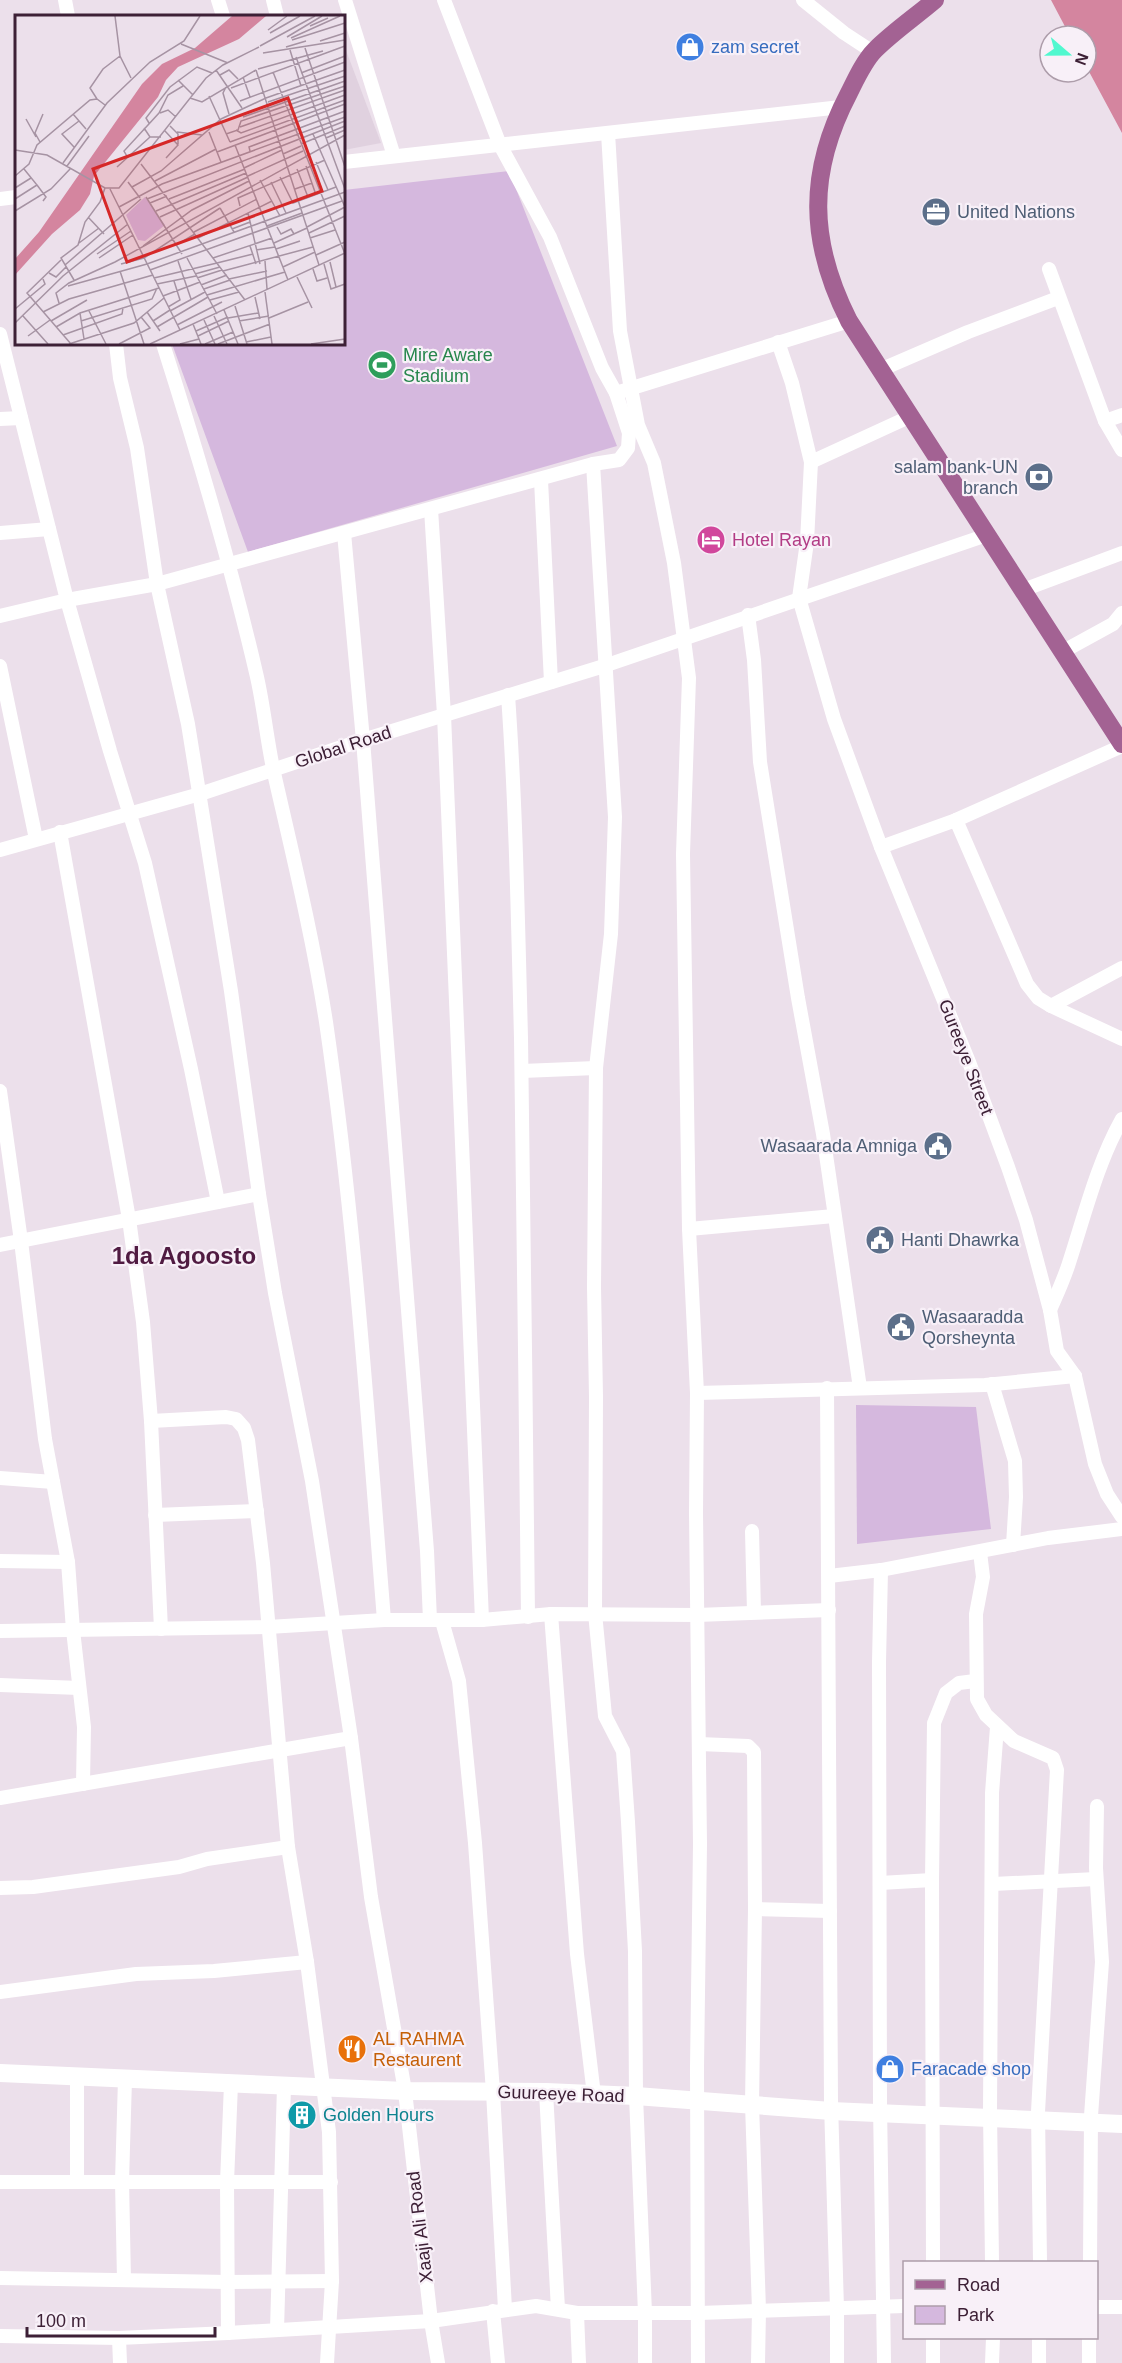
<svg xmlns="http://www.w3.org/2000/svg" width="1122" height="2363" viewBox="0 0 1122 2363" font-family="Arial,sans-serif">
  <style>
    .built { fill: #e0d1df }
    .green { fill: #d5b8de }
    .water { fill: #d4859f }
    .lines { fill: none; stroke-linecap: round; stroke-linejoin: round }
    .street { stroke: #fff; stroke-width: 14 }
    .secondary { stroke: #fff; stroke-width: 18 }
    .primary { stroke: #a36293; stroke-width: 18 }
    .labels { text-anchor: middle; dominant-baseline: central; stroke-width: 4.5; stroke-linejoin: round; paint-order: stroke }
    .shop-label { font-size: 18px; fill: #366cbe; stroke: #f8f0f8; text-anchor: start }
    .service-label { font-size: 18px; fill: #4e5e75; stroke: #f8f0f8; text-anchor: start }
    .leisure-label { font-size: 18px; fill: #27864d; stroke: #f8f0f8; text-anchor: start }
    .hotel-label { font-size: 18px; fill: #b23c85; stroke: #f8f0f8; text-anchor: start }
    .street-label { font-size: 18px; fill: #3d2036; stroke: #f8f0f8 }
    .food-label { font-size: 18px; fill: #c56008; stroke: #f8f0f8; text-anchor: start }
    .culture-label { font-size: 18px; fill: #0d838f; stroke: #f8f0f8; text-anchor: start }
    .district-label { font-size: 24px; font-weight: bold; fill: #501b42; stroke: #f8f0f8 }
    .inset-road { fill: none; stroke: #a693a3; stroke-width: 1.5 }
    .view { fill: #d62828; fill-opacity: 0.15; stroke: #d62828; stroke-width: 3 }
    .inset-edge { fill: none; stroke: #3d2036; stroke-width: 3 }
  </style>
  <rect width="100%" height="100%" fill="#ece0eb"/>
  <path class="built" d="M344,45l37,98 -37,7z"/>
  <g class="green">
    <path d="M509,171l108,275 -369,106 -76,-208h172v-154z"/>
    <path d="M856,1405l120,2 15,122 -134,15z"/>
  </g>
  <path class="water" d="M1051,0h71v133l-36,-67v-30h-16z"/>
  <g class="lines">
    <g class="street">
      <path d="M65,0l3,16"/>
      <path d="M218,0l5,16"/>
      <path d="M273,0l4,16"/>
      <path d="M345,0l49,156"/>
      <path d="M444,0l56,145 50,92 52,131 14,25"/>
      <path d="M803,0l41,33 29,19"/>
      <path d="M608,133l12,198 18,94 16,38 20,100 15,115 -6,176 6,375 8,164 -1,120 4,331 -3,224 1,295"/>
      <path d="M344,162l497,-55"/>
      <path d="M0,199l16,-2"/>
      <path d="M1049,269l56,152 17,29"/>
      <path d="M0,334l67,266 43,151 35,112 46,206 27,133"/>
      <path d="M778,342l14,41 19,79 -4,80 -8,56 35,121 47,128 88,215 39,105 18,53 24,90 7,41 18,25 20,88 12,30 15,23"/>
      <path d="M116,344l4,34 17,70 20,136 31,140 43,267 28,203 16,99 37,188 39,257 20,159 34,194 26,230 7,42"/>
      <path d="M163,344c35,110 68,220 94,333 7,31 10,64 17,96 19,83 39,165 52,249 29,199 42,399 58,598"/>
      <path d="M880,370l88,-38 90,-34"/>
      <path d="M0,419l21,-1"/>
      <path d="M1105,421l17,-6"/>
      <path d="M811,462l98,-45"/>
      <path d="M593,464l22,353 -4,117 -15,134 -2,219 2,110 -1,216 10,103 18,35 5,71 7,129 1,145 9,217v50"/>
      <path d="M541,480l10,202"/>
      <path d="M431,509l13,206 38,905"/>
      <path d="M0,533l49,-4"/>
      <path d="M344,533l19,207 64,811 3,69"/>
      <path d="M1023,590l99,-37"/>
      <path d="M748,615l6,45 6,102 38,236 25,136 37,254"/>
      <path d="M0,616l67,-16 90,-16 436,-120 26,-4 9,-12 1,-15 -13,-40 233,-72"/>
      <path d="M1062,652l51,-28 9,-11"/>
      <path d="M0,666l36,173"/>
      <path d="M508,695c8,114 10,228 13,343 4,193 4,386 7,579"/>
      <path d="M956,820l71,164 11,14 13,8 71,-38"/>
      <path d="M60,832l69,387 14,103 8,99 10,208"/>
      <path d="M881,847l75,-27 166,-74"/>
      <path d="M0,850l200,-56 163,-54 241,-74 383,-131"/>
      <path d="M1051,1006l71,33"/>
      <path d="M522,1071l74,-3"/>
      <path d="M0,1091l21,150 24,198 23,123 5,68 11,97 -1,57"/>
      <path d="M689,1229l145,-13"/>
      <path d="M0,1245l259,-51"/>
      <path d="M1050,1310c7,-16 14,-31 19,-47 16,-49 28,-99 53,-144"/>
      <path d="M992,1384l23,77 1,36 -3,48"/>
      <path d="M827,1388l4,715 6,206v54"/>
      <path d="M697,1393l288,-8 90,-9"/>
      <path d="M151,1421l75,-4 10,2 8,9 4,12 15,123 25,284 19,115 22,170 3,149 -5,82"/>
      <path d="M0,1478l53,4"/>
      <path d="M155,1515l102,-4"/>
      <path d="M752,1531l2,81"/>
      <path d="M980,1552l3,25 -7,37 1,85 9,16 28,26 39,17 4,12 -19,342 2,150"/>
      <path d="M0,1561l68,1"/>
      <path d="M881,1570l-2,92 1,443 4,258"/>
      <path d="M829,1576l52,-6 167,-32 74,-9"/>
      <path d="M551,1614l26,340 17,141"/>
      <path d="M442,1621l17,60 16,162 18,249 12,217"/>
      <path d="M0,1631l268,-4 116,-7h98l69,-6 146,1 132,-5"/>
      <path d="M0,1685l79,3"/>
      <path d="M699,1744l49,2 6,6 1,157 -3,195 7,206 -1,53"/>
      <path d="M0,1798l351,-60"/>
      <path d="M880,1883l52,-3"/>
      <path d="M993,1884l103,-5"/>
      <path d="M0,1888l33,-1 146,-20 28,-8 81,-12"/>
      <path d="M755,1909l75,2"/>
      <path d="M0,1992l136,-18 78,-3 93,-9"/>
      <path d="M77,2077v104"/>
      <path d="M546,2092l12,217"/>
      <path d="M0,2182h331"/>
      <path d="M933,2262l-1,-382 2,-157 12,-30 13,-10 16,-2"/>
      <path d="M992,2262l-2,-150 2,-319 5,-66"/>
      <path d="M1090,2262l1,-146 11,-154 -6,-94 1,-62"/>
      <path d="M0,2278l228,4 104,-1"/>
      <path d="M124,2280l-2,-99 3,-102"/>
      <path d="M1096,2307h26"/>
      <path d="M493,2311l5,52"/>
      <path d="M577,2313l2,50"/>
      <path d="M277,2330l7,-244"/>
      <path d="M228,2333l-1,-151 4,-98"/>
      <path d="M0,2336l119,2 109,-5 203,-12 105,-15 41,7h122l205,-7"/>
      <path d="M119,2338l1,25"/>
      <path d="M933,2338v25"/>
      <path d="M992,2363l1,-25"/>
      <path d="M1039,2363v-25"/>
      <path d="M1089,2363v-25"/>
    </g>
    <path class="secondary" d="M0,2073l405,18 141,1 90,4 195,15 291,13"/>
    <path class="primary" d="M935,0c-20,17 -42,32 -60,50 -11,11 -19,29 -26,43 -42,80 -40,149 0,228l273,423"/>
  </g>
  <defs>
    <g id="shop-disc" transform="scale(1.5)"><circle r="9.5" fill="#3f7fe0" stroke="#f8f0f8"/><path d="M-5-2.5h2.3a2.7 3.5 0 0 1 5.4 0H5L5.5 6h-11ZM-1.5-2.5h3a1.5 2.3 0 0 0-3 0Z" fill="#fff"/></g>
    <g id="office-disc" transform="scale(1.5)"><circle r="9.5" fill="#5c6f8a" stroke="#f8f0f8"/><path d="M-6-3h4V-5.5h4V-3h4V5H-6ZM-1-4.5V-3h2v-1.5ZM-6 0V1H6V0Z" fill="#fff"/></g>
    <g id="stadium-disc" transform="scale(1.5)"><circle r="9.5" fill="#2e9e5b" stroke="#f8f0f8"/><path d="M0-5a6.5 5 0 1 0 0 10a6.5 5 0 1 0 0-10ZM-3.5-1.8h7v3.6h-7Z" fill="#fff"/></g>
    <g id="bank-disc" transform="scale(1.5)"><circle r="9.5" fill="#5c6f8a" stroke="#f8f0f8"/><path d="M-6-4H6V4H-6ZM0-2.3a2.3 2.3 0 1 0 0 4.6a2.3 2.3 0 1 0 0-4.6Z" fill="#fff"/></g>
    <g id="hotel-disc" transform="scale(1.5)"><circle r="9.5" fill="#d1479c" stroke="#f8f0f8"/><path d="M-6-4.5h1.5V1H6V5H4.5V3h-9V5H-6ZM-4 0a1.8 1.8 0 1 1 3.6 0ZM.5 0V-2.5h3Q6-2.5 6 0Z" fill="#fff"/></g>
    <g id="civic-disc" transform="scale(1.5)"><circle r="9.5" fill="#5c6f8a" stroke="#f8f0f8"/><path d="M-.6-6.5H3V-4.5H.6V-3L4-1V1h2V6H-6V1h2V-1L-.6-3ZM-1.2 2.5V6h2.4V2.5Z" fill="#fff"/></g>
    <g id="restaurant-disc" transform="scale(1.5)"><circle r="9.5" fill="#e8710a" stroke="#f8f0f8"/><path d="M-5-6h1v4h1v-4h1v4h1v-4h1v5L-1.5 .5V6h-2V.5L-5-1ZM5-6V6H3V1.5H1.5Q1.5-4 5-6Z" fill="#fff"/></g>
    <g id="building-disc" transform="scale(1.5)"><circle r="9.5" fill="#0f9aa8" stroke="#f8f0f8"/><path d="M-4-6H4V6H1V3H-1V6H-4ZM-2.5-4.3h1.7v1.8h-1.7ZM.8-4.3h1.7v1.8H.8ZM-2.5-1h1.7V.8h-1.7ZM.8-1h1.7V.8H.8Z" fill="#fff"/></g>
  </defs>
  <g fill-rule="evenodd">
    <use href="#shop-disc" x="690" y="47"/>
    <use href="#office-disc" x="936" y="212"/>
    <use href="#stadium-disc" x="382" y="365"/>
    <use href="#bank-disc" x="1039" y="477"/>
    <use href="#hotel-disc" x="711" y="540"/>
    <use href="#civic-disc" x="938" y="1146"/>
    <use href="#civic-disc" x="880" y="1240"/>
    <use href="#civic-disc" x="901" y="1327"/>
    <use href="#restaurant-disc" x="352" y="2049"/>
    <use href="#shop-disc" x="890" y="2069"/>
    <use href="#building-disc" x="302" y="2115"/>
  </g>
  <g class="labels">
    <g class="shop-label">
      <text x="711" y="47">zam secret</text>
      <text x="911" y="2069">Faracade shop</text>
    </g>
    <g class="service-label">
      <text x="957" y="212">United Nations</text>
      <text x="1018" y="467" text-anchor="end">salam bank-UN<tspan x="1018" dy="21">branch</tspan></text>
      <text x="917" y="1146" text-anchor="end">Wasaarada Amniga</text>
      <text x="901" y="1240">Hanti Dhawrka</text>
      <text x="922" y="1317">Wasaaradda<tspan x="922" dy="21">Qorsheynta</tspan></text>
    </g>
    <g class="leisure-label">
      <text x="403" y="355">Mire Aware<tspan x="403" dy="21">Stadium</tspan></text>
    </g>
    <g class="hotel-label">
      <text x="732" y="540">Hotel Rayan</text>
    </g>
    <g class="street-label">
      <text transform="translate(343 747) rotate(-18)">Global Road</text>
      <text transform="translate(966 1057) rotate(69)">Gureeye Street</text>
      <text transform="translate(561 2094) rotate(2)">Guureeye Road</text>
      <text transform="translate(420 2227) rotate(-97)">Xaaji Ali Road</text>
    </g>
    <g class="food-label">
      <text x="373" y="2039">AL RAHMA<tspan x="373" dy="21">Restaurent</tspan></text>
    </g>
    <g class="culture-label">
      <text x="323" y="2115">Golden Hours</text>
    </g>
    <g class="district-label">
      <text x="184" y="1255">1da Agoosto</text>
    </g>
  </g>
  <g transform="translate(15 15)">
    <rect width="330" height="330" fill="#ece0eb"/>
    <path d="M130,182l20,28 -20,16 -7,-1 -12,-25z" fill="#d5b8de"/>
    <path d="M217,1h34l-27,23 -61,28 -12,13 -8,17 -64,79 -4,18 -10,16 -28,24 -37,41v-16l24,-27 103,-148 20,-20 33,-16z" fill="#d4859f"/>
    <path class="inset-road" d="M100,1l5,40 11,22M295,11l18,-8M253,15l19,-14M255,18l30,-17M272,22l35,-21M276,23l49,-22M277,25l53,-17M305,26l25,-8M166,29l47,19M245,31l55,-30M271,32l20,-6M290,33l40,119M275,35l11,36M248,38l82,-13M281,42l49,132M243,54l65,-18M201,55l26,38M241,55l63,195M258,57l72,182M286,58l44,-17M205,60l9,-5 9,9M228,62l7,20M163,65l15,15M211,72l-3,6 6,21M216,73l114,-42M194,81l21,46M175,83l12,4 54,-32M82,84l-7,-11 13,-19 17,-13M225,86l105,-39M253,87l77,-26M145,98l8,-3 8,7M58,99l13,15M228,102l102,-36M11,104l10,18M134,108l-3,-5 24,-31 27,-20 15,6M155,111l8,8v10M225,112l105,-37M129,113l6,9h11M221,115l5,3 104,-38M150,116l13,14 -12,13M162,117l25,3M194,117l12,30M211,119l12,-4 3,-9 104,-35M298,119l32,73M311,123l19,-8M25,127l-5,-9 8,-19M215,127l115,-42M286,129l44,-18M220,130l53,135M59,132l-12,-13 17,-13M0,135l32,5 58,33h14l87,-110 17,-13 36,-18M235,136l-1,-4 96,-36M202,137l128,-48M268,139l18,-8M113,143l-4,-7 35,-38 9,-18 15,-9M301,147l12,28M48,148l44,-60 43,-41 34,-21 16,-25M126,149l104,136M52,151l22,-30M291,151l10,29M102,152l33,-30M229,153l38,-18M282,154l11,28M0,161l14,-12 8,-19 53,-45 7,-1 8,6M233,161l55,-25M265,162l13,26 43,-16M245,165l20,36M140,166l61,-32M113,167l12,16M256,167l15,31M22,170l9,12 -3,4M117,172l29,-16 60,-52 45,-21 79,-28M0,173l16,-10M95,174l70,141M280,174l17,-6M131,182l36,57M0,184l22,-14 -13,-16M132,184l198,-78M154,184l76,-30M135,188l17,-7M225,191l-2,-8 87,-38M104,192l43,-23 183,-67M205,193l14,24M0,196l36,-22 20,-21M141,196l90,-38M233,198l12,51M73,202l16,17M145,202l88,-40M252,211l35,-13M262,212l4,7 10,-5 3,5M292,212l38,-20M217,214l18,-7M179,217l63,-33M294,218l36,-17M183,223l74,-37M295,223l25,-8M64,228l20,-15M259,228l33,-15M163,229l17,-10M128,231l49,-36 57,-29M235,231l6,18M261,234l24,-8M241,235l19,-3M82,239l34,-23M301,240l29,-13M84,243l34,-23M172,243l30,56M198,243l59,-20M46,245l-34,33 44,51M163,246l13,38M250,246l2,28M315,247l6,25M202,248l36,-9M106,249l23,-6 76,-50M309,249l7,25 14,-5M50,250l76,-66M268,252l32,-15M298,254l4,12 10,-3M135,255l192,-69M105,256l24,73M208,256l90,-24M34,258l7,4 10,-10M180,259l25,-7M282,262l15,31M139,263l63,-15M182,263l25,-8M214,264l38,-8M59,265l-13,-22 17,-13 7,-23 15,-20 5,-14M142,269l39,-8M186,270l26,-10M53,271l79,-22 198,-72M189,274l26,-9M250,277l7,52M192,280l78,-23M148,281l37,-14M240,282l5,22M195,285l29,-8M44,288l-3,-10 13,-10 46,-21 230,-127M220,291l12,38M153,292l12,-7 -6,-19M0,294l30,-25 -2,-5M209,295l14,34M74,296l17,33M155,296l35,-19M28,297l26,-13 84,-24M132,297l13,19M65,298l4,26M8,301l25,28M199,301l13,28M213,303l30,-5M254,303l39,-16M189,305l11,24M36,306l36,-21M66,306l71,-22 5,-11M138,306l17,-11M224,306l30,-5M0,308l48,-47 65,-52M178,309l8,20M162,310l45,-23M41,312l24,-14 79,-25M142,312l51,-30M181,316l32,-14M48,320l59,-21 1,-6M13,321l22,-16M183,321l31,-15M231,327l25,-5M54,329l65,-21 30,-25M104,329l31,-16 -9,-11M135,329l195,-91M165,329l19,-5M190,329l28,-12M203,329l52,-20M296,329l34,-5"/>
    <path class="view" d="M273,83l34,93 -195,71 -34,-93z"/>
    <rect width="330" height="330" class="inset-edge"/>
  </g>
  <rect x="903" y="2261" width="195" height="78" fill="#f8f0f8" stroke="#ad9daa" stroke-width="1.5"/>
  <rect x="915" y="2280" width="30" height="9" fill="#a36293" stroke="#ad9daa" stroke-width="1.5"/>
  <text x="957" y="2291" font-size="18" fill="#3d2036">Road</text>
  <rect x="915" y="2306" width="30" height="18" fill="#d5b8de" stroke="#ad9daa" stroke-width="1.5"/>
  <text x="957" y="2321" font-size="18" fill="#3d2036">Park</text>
  <g transform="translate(1068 54) rotate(110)"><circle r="28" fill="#f8f0f8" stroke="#ad9daa" stroke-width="1.5"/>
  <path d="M0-4.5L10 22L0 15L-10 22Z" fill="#51f8cf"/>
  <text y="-9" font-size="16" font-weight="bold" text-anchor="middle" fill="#3d2036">N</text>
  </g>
  <path d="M27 2327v9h188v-9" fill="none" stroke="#3d2036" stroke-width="3"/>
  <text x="36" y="2327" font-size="18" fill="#3d2036" stroke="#f8f0f8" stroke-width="4.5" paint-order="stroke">100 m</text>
</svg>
